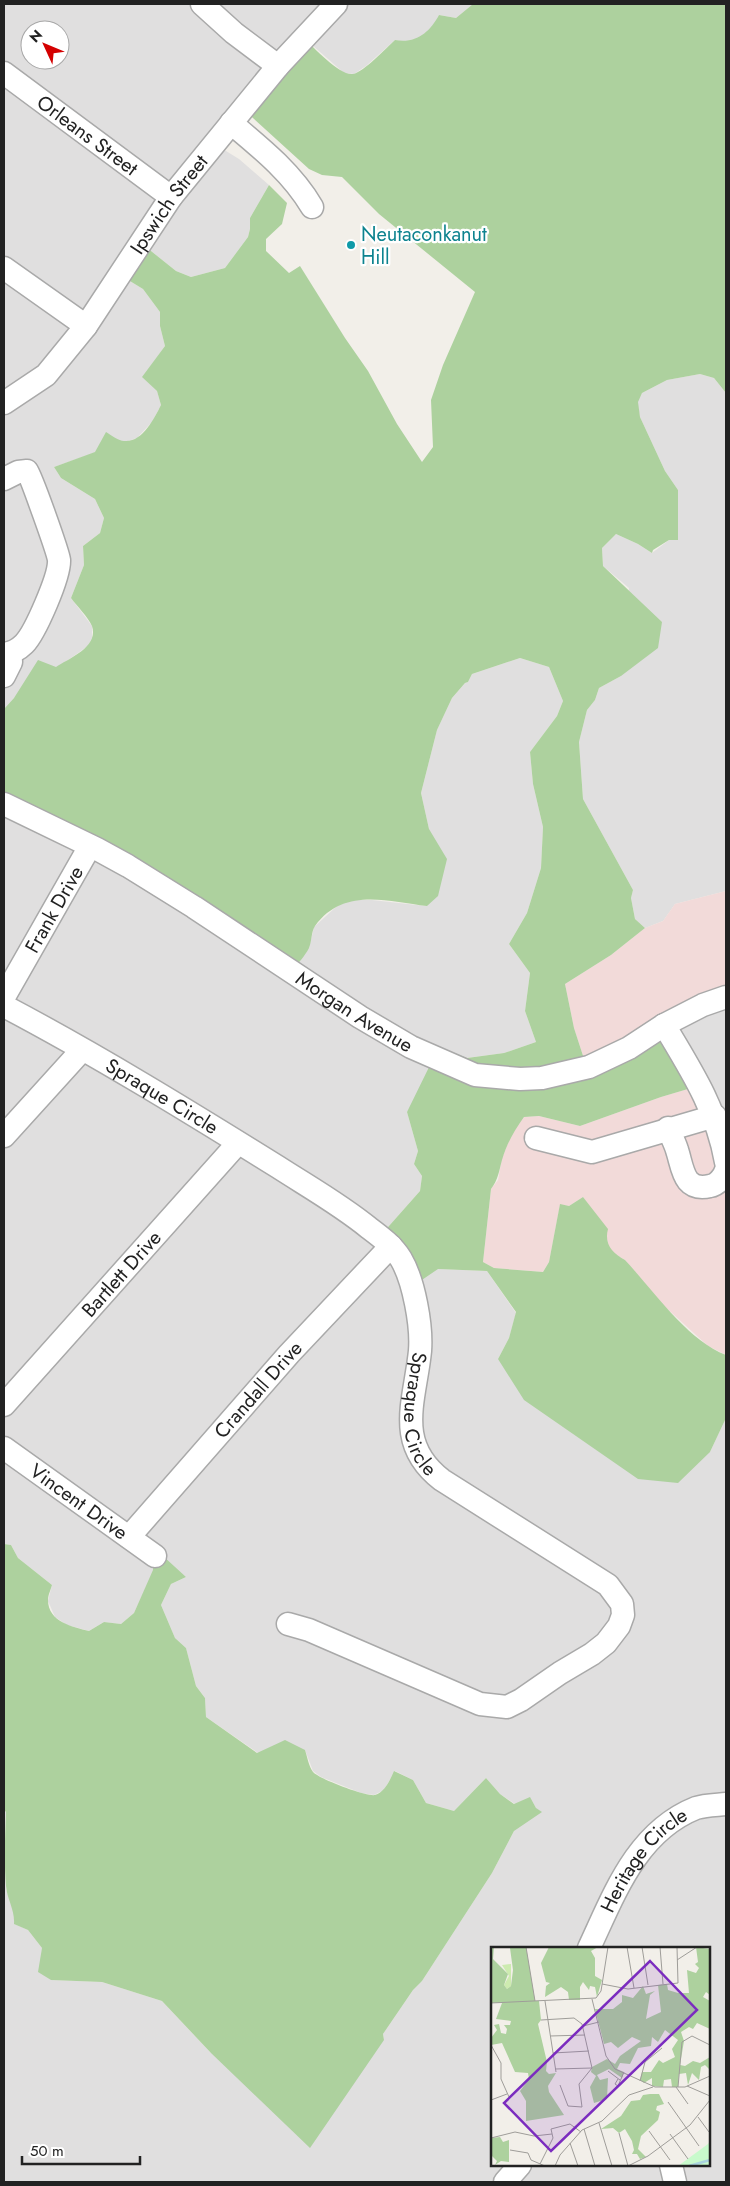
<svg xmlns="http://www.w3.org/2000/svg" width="730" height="2186" viewBox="0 0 730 2186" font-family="Jost,sans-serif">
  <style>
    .residential { fill: #e0dfdf; fill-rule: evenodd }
    .commercial { fill: #f2dad9 }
    .forest { fill: #add19e }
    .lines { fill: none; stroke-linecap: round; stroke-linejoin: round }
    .minor-casing { stroke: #a9a9a9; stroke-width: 25 }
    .minor { stroke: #fff; stroke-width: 22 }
    .culture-dot { fill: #0f9aa8; stroke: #fff; stroke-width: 2 }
    .labels { text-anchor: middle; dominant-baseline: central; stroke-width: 4.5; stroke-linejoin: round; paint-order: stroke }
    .street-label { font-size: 20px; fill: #222; stroke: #fff }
    .culture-label { font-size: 20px; fill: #0d838f; stroke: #fff; text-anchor: start }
    .inset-river { fill: none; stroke: #aad3df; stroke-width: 2.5 }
    .inset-road { fill: none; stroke: #9f9d99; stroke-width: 1 }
    .view { fill: #7b2cbf; fill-opacity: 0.15; stroke: #7b2cbf; stroke-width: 2.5 }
    .inset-edge { fill: none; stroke: #222; stroke-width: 2.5 }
  </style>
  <rect width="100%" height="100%" fill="#f2efe9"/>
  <g class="residential">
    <path d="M4,4h469l-17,14 -17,-3 -6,13 -14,10 -15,4 -9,-2 -29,26 -12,8 -10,-1 -40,-35 -91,105 26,16 30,26 -19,33v11l-2,8 -23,31 -34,9 -15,-6 -35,-28 -21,32 23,14 17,23v14l5,20 -22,31 14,14 4,14 -9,17 -15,16 -83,29 7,11 34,21 9,19 -4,15 -17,13 1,19 -13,33 21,28v12l-4,8 -74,52 -10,11zM30,30h30v30h-30z"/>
    <path d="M700,374l14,4 12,15v498l-51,13 -12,17 -18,7 -10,-9 -4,-21 2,-8 -50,-91 -4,-57 8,-32 8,-10 4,-12 22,-12 8,-88 -26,-22 -1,-18 14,-14 22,10 14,9 17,-13h9v-50l-13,-19 -25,-54 -3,-15 5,-9 25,-13z"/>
    <path d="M520,658l29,9 14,34 -6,15 -27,36 3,32 10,43 -2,41 -14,45 -18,31 21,29 -5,38 11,31 -32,11 -38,5 -19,-8 -40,62 11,39 -4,13 8,12 -2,15 -39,44 57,34 49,2 29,42 -7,25 -11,21 212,93 16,-34v764h-722v-372l2,2 -2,41 2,36 9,25v10l13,6 14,18 -1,17 10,15 51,2 60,19 49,52 173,-13 -1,-6 30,-44 9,-9 70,-108 22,-42 22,-23 -6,-10 -15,6 -15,-10 -14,-16 -32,33 -28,-8 -13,-23 -18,-9 -11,19 -10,5 -13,-2 -40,-16 -8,-6 -8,-21 -47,3 -52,-36 -1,-19 -9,-12 -10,-38 -11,-10 -14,-33 10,-21 15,-7 -32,-22v15l-20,43 -13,11 -17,-2 -15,9 -22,-6 -12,-8 -7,-16 4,-16 -34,-27 -7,-13 -7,-1v-741l305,145 5,-21 23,-21 14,-6h21l54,6 3,-77 -8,-36 16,-63 15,-32 13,-15 3,-1 4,-8zM492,1948h217v217h-217z"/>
    <path d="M726,995v190l-56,-165z"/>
  </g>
  <g class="commercial">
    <path d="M726,891v104l-141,67 -11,-34 -9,-44 46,-29 34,-27 18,-7 12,-17z"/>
    <path d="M698,1086l28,99v170l-18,-9 -46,-42 -37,-44 -9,-5 -7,-7 -3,-13 -23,-38 -14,9 -9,-1 -11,57 -6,10 -49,-4 -11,-6 8,-73 7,-9 4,-22 10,-25 12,-16 15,-1 41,10 81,-29z"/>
  </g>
  <g class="forest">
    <path d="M473,4h253v389l-12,-15 -14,-4 -33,6 -25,13 -4,9 2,15 25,54 13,19v50h-9l-16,10 -1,3 -14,-9 -22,-10 -14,14 1,18 59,56 -4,26 -37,28 -22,12 -4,12 -8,10 -8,32 4,57 50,91 -2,8 4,21 10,9 -34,27 -46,29 9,44 11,34 72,-35 41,59 -37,11 -81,29 -41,-10 -15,1c-10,14 -17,26 -22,43 -3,11 -4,20 -11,29l-8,73 11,6 49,4 6,-10 11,-58 9,2 14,-9 25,32c-4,15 4,24 17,31 28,30 62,80 101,95v63l-16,34 -32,31 -40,-4 -114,-79 -26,-41 11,-21 7,-26 -29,-41 -49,-2 -25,17 -32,-51 39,-44 2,-15 -8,-12 4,-13 -11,-39 26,-53 8,-3 6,-6 20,8 37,-5 32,-11 -11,-31 5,-38 -21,-29 18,-31 14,-45 2,-41 -10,-43 -3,-32 27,-36 6,-15 -14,-34 -29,-9 -48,16 -4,8 -3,1 -13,15 -15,32 -16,63 8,36 18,30 -9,37 -11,10c-40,-5 -84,-19 -112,20 -4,6 -3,15 -6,22 -4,8 -11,15 -16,22l-289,-167v-94l10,-11 24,-38 18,7c13,-9 43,-20 36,-41 -4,-9 -15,-20 -21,-28l13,-33 -1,-19 17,-13 4,-15 -9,-19 -34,-21 -7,-11 41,-15 11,-20c5,3 13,9 18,9 18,2 30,-22 37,-36l-4,-14 -15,-14 23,-31 -5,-20v-14l-17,-23 -23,-14 21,-32 35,28 15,6 34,-9 23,-31 2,-8v-11l19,-33 18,18 -5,21 -16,15v12l23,22 11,-7 45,72 23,33 29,53 25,38 11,-15 -2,-47 12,-35 32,-73 -96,-78 -37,-37 -20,-2 -13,-6 -67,-61 62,-70c9,9 36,38 49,36 11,-2 33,-26 42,-34 21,4 35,-8 44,-25l17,3z"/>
    <path d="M4,1544l7,1 7,13 34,27c-1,4 -4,10 -4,15 0,22 25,27 41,31l15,-9 17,2 13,-11 19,-43 1,-16 9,2 23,21 -15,7 -10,21 14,33 11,10 10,38 9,12 1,19 51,36 28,-13 20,10c2,6 4,17 8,22 6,7 54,25 62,23 10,-3 15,-15 19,-24l19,9 13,23 28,8 32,-33 14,16 14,10 16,-7 6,11 6,4 -28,19 -22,42 -70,108 -9,9 -30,44 1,6 -74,108 -99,-95 -49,-52 -60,-19 -51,-2 -13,-8 4,-24 -14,-18 -14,-6c1,-14 -7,-25 -8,-38 -2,-25 -1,-49 0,-74l-2,-2z"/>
  </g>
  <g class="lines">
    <g class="minor-casing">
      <g id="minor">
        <path d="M202,4l32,29 44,33"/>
        <path id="s1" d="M4,73l167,124"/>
        <path d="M231,123c30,25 61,50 81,84"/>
        <path d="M4,268l82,58"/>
        <path id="s2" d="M4,403l42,-28 40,-49 85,-129 107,-131 58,-62"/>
        <path d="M4,479l14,-7 9,-1c4,5 31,81 32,89 1,16 -24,73 -35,84 -6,6 -12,9 -20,10"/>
        <path d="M4,676l7,-14 -1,-9"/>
        <path id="s3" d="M4,804l93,45 31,17 66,41 166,110 51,30 64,28 45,4 22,-1 47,-11 40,-19 35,-23 39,-20 23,-8"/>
        <path id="s4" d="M4,997l86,-151"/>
        <path id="s5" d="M4,1006c93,49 184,105 274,161 31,20 63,38 91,61 12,9 24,18 32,31 13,22 21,67 19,92 -5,50 -26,92 22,129l166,105 14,19 1,11 -4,11 -13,17 -14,11 -32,19 -39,27 -14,7 -27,-3 -171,-74 -21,-6"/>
        <path d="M664,1025c27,45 53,85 62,137"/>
        <path d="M668,1128c3,8 7,15 9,22 6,18 6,42 33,36 7,-1 14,-9 16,-16"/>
        <path d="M4,1136l78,-86"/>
        <path d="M536,1138l56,14 123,-36"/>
        <path id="s6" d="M4,1405l234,-262"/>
        <path id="s7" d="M4,1448l151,108"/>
        <path id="s8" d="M129,1537l160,-183 102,-108"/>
        <path id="s9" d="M589,1948c25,-53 47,-116 107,-140 9,-3 21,-3 30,-4"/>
        <path d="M671,2165l4,17"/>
        <path d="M505,2182l15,-17"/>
      </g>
    </g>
    <use href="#minor" class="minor"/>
  </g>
  <circle class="culture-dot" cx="351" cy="245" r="5"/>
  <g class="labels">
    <g class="street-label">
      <text stroke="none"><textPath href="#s1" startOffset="104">Orleans Street</textPath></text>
      <text stroke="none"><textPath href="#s2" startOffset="261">Ipswich Street</textPath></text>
      <text stroke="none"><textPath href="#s4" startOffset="101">Frank Drive</textPath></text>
      <text stroke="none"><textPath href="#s3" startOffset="408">Morgan Avenue</textPath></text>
      <text stroke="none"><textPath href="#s5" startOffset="182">Spraque Circle</textPath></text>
      <text stroke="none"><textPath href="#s6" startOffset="176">Bartlett Drive</textPath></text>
      <text stroke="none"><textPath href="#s8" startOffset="196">Crandall Drive</textPath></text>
      <text stroke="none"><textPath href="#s5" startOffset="632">Spraque Circle</textPath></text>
      <text stroke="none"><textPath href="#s7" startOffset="92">Vincent Drive</textPath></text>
      <text stroke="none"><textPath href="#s9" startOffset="105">Heritage Circle</textPath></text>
    </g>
    <g class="culture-label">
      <text x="361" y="234">Neutaconkanut<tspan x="361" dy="23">Hill</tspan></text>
    </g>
  </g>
  <g transform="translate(491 1947)">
    <rect width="219" height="219" fill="#f2efe9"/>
    <path d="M20,17v22l-4,3 -3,-4 5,-9 -7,-11z" fill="#cdebb0"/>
    <path d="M0,0h3l-1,12 15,15 -4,11 3,4 4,-3 2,-16 -3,-22 16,-1 9,54h4l2,19 -3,4 9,38 -1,9 3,3 7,-1 -8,13 1,6 15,23 -38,6v-20l-6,-10 9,-12 -1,-6 -13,-1 -13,-29 -11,2v-7l6,-8 -3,-5 5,-1 2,9 5,1 1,-5 -3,-4h6l1,-4 -15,-2 6,-16h-11zM58,0h49l-7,4 4,7v18l7,4 -5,17 -2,-10 -5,-1 -1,4 -6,-8 -3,5v13h-11l-1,-8 -7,-5 -16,10 1,-11 4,-3 -4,-1 -5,-19zM205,0l14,2v46l-4,-3 -3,5 7,4v28l-13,-6 -4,6 -4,-2 -8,5 3,9 -4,24 5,1 8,-5 7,2 10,-6 -1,12 -4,-4 -4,2 -2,13 -7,-7 -4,12 -2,-12 -7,1 -1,13h-6l-1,-8 -7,1 -1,7 -11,-1v-8l-8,5 -4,-3 2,-8h9l8,-12 4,3 12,-6 -3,-8 6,-9 -13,-10 -7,12 -6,-5 -1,9 -13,2 -8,16 -10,-1 -3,6 7,3 -2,6 -13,-9 -12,6 3,5 8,-2 -1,21 -13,4 -4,-16 6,-11 -5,-4 1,-5 15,-8 8,5 5,-8 21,-15 -9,-4 -14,11 -7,-6 -7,2 -9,-35h18l9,-7v-7l11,3 10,-12 3,8 9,-3 -5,4 -4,24 15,-7 -3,-27 9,-1 1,6 10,3h11l-2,-23 9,3 3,-5 -4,-4 3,-2zM159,147h9l5,10 -7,2 -1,4 4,2 -2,8 -17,16 -3,13 8,8 -6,2 -3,-5h-5l2,-4 -2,-9 -7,-12 -6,4 -6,-5 -12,1 20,-13 10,-15 9,-1 3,-5zM9,190l3,5 6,-2v22l-8,-1 -6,4 2,-4 -6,-6v-17z" fill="#add19e"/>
    <path d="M219,194v25h-32l30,-22z" fill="#c8facc"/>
    <path class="inset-river" d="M198,219l21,-6"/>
    <path class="inset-road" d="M35,0l9,54M136,0l7,41M151,0l6,38M169,0l3,37M186,13l20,-13M111,37l26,5 50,-6 -1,-36M101,52l14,57 9,13 40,18h30l25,-11M54,54l11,71M0,56l105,-5 5,-7 7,-44M50,73l33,-2 8,6 10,44 -13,16 3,23 -14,-1 -8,-21M92,79l16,-4M59,89l35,-1M0,98l10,18v16l8,18M62,106l36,-2M64,122l37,-1M117,124l12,9M127,132l-3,5 3,2 6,-14M149,134l5,-19 17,-14M196,139l23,10M185,140l12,17M187,140l4,-45 10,-6 18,9M0,153l16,-6M177,155l31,44M207,170l11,15M108,176l13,43M93,182l11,37M158,184l21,29M128,186l9,33M179,187l18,25M0,191l24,-6 19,4 18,-2M79,196l8,23M19,203l18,3 3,7M40,213l14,6M49,217l13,-26 -2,-9 19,-5 11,8M64,219l5,-11 22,-25 20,-9 27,-26 24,-8M137,219l20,-10 42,-31 20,-25"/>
    <path class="view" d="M159,14l47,49 -146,141 -47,-48z"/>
    <rect width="219" height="219" class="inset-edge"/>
  </g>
  <rect width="730" height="2186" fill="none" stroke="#222222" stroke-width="10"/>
  <g transform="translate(45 45) rotate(314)"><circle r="24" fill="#ffffff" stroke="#a7a7a7"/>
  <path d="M0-4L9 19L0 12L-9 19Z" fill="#d40000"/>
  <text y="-8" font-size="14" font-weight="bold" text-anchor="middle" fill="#222222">N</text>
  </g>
  <path d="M22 2156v8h118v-8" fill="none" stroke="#222222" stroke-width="2.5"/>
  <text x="30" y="2156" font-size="15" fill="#222222" stroke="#ffffff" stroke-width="4" paint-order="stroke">50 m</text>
</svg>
